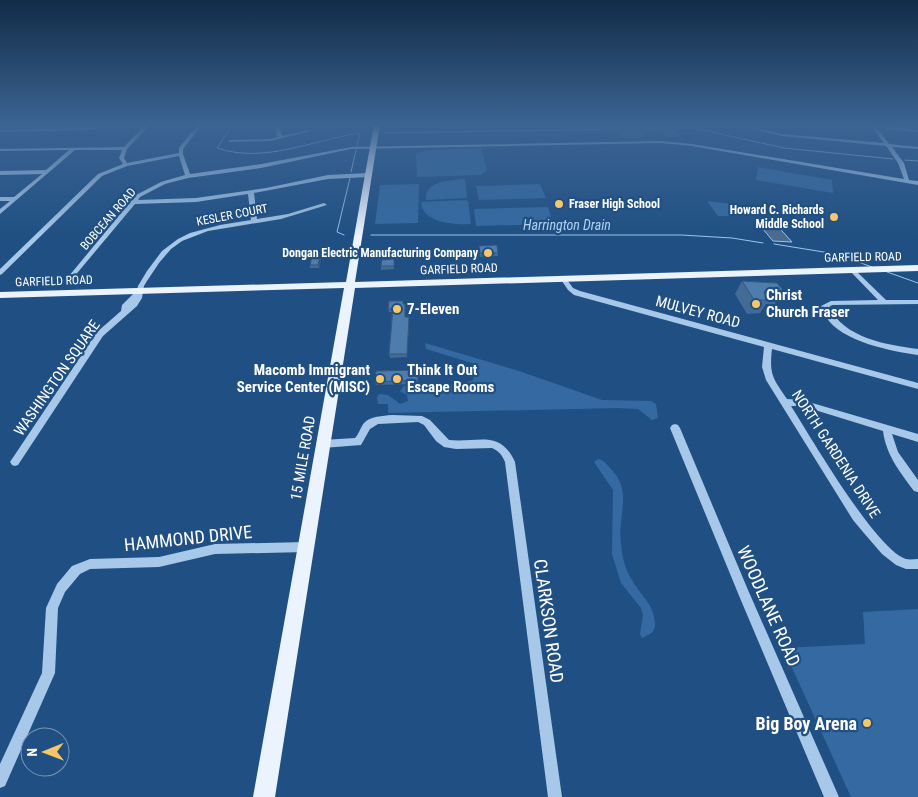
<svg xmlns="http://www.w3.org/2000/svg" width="918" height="797" viewBox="0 0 918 797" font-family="'Roboto Condensed',sans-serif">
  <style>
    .green { fill: #346aa1 }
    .water { fill: #486b8f; stroke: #9bc3ea }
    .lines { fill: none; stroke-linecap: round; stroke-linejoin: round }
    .stream { stroke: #9bc3ea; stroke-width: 1 }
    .minor { fill: #a7c8e9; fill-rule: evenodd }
    .major { fill: #eaf3fe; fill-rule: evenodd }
    .wall { fill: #426b95 }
    .shaded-wall { fill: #365779 }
    .building { fill: #4d7cad; stroke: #365779 }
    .poi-dot { fill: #f6c668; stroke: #205083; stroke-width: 2 }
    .labels { text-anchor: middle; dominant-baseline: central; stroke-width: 4.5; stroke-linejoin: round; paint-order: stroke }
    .far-poi-label { font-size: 12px; font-weight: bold; fill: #fff; stroke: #205083; text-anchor: end }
    .far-street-label { font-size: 12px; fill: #fff; stroke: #205083 }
    .far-water-label { font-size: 14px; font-style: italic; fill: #b3d2f0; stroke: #205083 }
    .poi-label { font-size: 15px; font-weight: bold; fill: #fff; stroke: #205083; text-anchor: start }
    .street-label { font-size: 15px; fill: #fff; stroke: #205083 }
    .near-street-label { font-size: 18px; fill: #fff; stroke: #205083 }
    .near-poi-label { font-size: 18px; font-weight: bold; fill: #fff; stroke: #205083; text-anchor: end }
  </style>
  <rect width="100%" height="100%" fill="#205083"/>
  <g class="green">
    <path d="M481,148l6,22 -6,5 -64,2 -1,-23 11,-4z"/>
    <path d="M758,167l74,13 1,13 -77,-13z"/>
    <path d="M465,179l2,18 -2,1 -39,2c-3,-19 26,-20 39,-21z"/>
    <path d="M419,184l-1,39 -43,1 5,-39z"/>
    <path d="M540,184l6,14 -67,2 -3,-14z"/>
    <path d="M465,200l3,1 3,23c-16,1 -49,-1 -50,-22z"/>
    <path d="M707,201l19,2 16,6 1,4 -3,3h-22z"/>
    <path d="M548,207l5,17 -77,2 -2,-17z"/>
    <path d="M425,343l94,28 83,29 49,1 5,3 2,14 -6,2 -14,-11 -20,-1 -230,5v-9h-10l-1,-6 2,-4 9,1 12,9 8,-3 -1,-6 -7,-4 4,-5c10,0 18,5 27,6 8,0 12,-4 19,-7 8,-3 15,-1 23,-5l3,-13 -4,-4 -46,-14z"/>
    <path d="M598,459c6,1 8,5 12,9 24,24 7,46 11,76 1,12 4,26 11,36 10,18 23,24 23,47l-3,6 -10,5 -2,-4 3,-19 -2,-7 -20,-25 -9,-29 1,-64 -19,-28z"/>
    <path d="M918,609v188h-67l-68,-149 82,-4 -2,-32z"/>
  </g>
  <path class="water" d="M763,220l10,1 19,21 -19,-1 -16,-19z"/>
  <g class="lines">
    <g class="stream">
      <path d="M233,124l-16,24c48,16 95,-8 143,-15l-3,13"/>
      <path d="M641,129l52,-1 91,20 109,11"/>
      <path d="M384,133l237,-4"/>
      <path d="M905,160l13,1"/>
      <path d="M351,172l5,-22"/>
      <path d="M344,235l-7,-3 13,-54"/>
      <path d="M371,235h310l51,3 31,5"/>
      <path d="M774,244l62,10 36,13"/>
      <path d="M887,272l31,11"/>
    </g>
    <g class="minor">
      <path d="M93,124h5l-5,5 -11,1 -82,2v-2l82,-2 8,-1z"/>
      <path d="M146,124h5l-24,25 -3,9 3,5 52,-10v-5l19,-24h5l-20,25v5l7,20 71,-10 90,-17 310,-6 31,3 212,35 -6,-16 -12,-17 -104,-10 -51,-12h9l42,10 102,9 -12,-16 -20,-3h23l43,6v2l-41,-4 12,16 29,3v2l-26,-2 12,16 5,17 9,1v4l-226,-39 -31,-3 -310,6 -90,19 -73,10 -23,6 -25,13 -2,3 58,-2 70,-10 62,-13 40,-2 3,2 -3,2 -40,2 -74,14 3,26 31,-5 36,-11 3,2 -46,14 -73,12 -26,10 -11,8 -12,14 -12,18 -3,5 -2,12 -5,8 -34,30 -85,129 -3,1 -3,-1 -2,-3 2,-3 85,-127 24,-21 1,-6 15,-15 1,-4 9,-15 15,-20 16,-12 12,-6 30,-8 31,-5 -3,-26 -52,8 -61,2 -62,74h-4v-2l67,-81 25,-13 24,-7 -6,-19 -52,10 -25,10 -100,98 -2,1v-6l98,-95 25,-10 -4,-6 3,-8h-47l-75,64v-5l10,-8h-10v-4h14l28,-23 -42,1v-4l46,-1 23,-20 -69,1v-2l124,-2z"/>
      <path d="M275,124h4l3,12 28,-6 2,1 -42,10 -40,1 -2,-1 2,-1 40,-1 7,-2z"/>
      <path d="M603,124h4v2l-4,1z"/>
      <path d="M852,268l2,1 32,31h32v4l-86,1 -3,2c15,31 58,38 89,42v6c-27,-4 -76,-13 -92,-38 -2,-4 -3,-8 -5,-11l10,-5 47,-1 -28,-29 -1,-1z"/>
      <path d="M563,276l2,1 8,11 7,3 338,92v6l-146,-40c-3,26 1,29 15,50l15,1 116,34v8l-26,-8 6,18 20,28v12l-4,-1c-14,-19 -28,-36 -31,-60l-81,-25h-11c19,30 85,144 115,153 4,1 8,0 12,0v10h-12l-10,-4 -14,-11 -19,-22 -10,-12 -87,-140 -4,-13 2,-20 -190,-52 -6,-5 -8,-12z"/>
      <path d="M392,415l30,1 8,4 19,20c29,3 51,-11 66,22l47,335h-14l-43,-335c-3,-7 -6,-11 -13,-14l-36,1 -12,-2 -8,-6 -12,-16 -6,-3 -40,2 -8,5 -9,16 -38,3 -3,-1 -2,-3 2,-3 3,-1 32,-2c4,-4 5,-10 9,-15 6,-7 19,-7 28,-8z"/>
      <path d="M675,424l3,1 2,3 68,162 91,207h-15l-84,-199 -70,-170 2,-3z"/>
      <path d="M306,542l4,1 2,4 -2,4 -4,1 -91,2 -56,13 -69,2 -10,5 -15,18 -7,16 -3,65 -50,113 -5,2v-24l42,-91 4,-65 11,-24 15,-18 18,-7 69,-2 56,-13z"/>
    </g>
    <path class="major" d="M374,124h6l-25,158 563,-17v6l-563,17 -80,509h-22l91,-509 -344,10v-6l346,-10z"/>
  </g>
  <g class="wall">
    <path d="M621,124h19l4,5 -2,9h-19l-4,-6z"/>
    <path d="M662,128l18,6 -1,3h-13l-4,-6z"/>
    <path d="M479,246l19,7v3l-18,1z"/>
    <path d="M320,256l1,3 -2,9h-9v-3z"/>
    <path d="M394,259v10l-13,1v-4z"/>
    <path d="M742,281l41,9 -8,14h-9l-6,9 -13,1 -12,-20z"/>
    <path d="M403,304h2v13h4v3l-2,37 -17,1 -1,-4 3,-42h-3l-1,-3z"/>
    <path d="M418,373v11l-42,1 -1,-3z"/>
  </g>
  <path class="shaded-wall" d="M320,256l1,3 -2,9 -1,-3z"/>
  <g class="building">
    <path d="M622,124h18l4,5 -19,1z"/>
    <path d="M662,128h13l5,6h-13z"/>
    <path d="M497,245l1,8h-18l-1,-7z"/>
    <path d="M312,256h8l-2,9h-8z"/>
    <path d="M394,259v7h-13l1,-6z"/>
    <path d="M742,281l35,2 6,7 -19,2 4,8h-14z"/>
    <path d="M389,301h14v3h2v13h4l-2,37h-18l4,-45h-5z"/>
    <path d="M418,370v10l-43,2 1,-11z"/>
  </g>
  <linearGradient id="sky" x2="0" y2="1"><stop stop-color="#122c48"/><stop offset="0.53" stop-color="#3c6493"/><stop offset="1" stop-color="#3c6493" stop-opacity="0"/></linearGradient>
  <rect width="918" height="236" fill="url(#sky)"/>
  <g class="poi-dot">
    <circle cx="559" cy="204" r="5"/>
    <circle cx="834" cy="217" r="5"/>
    <circle cx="488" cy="253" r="5"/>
    <circle cx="756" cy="304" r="5"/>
    <circle cx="397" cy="309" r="5"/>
    <circle cx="380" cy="379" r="5"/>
    <circle cx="397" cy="379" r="5"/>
    <circle cx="867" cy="723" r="5"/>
  </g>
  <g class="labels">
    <g class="far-poi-label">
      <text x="569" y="204" text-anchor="start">Fraser High School</text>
      <text x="824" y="210">Howard C. Richards<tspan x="824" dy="14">Middle School</tspan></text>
      <text x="478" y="253">Dongan Electric Manufacturing Company</text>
    </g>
    <g class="far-street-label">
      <text transform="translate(232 215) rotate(-11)">KESLER COURT</text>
      <text transform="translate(108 219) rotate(-49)">BOBCEAN ROAD</text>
      <text transform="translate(863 257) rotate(-1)">GARFIELD ROAD</text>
      <text transform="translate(459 269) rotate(-2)">GARFIELD ROAD</text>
      <text transform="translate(54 281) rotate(-2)">GARFIELD ROAD</text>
    </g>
    <g class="far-water-label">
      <text x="567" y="225">Harrington Drain</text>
    </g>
    <g class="poi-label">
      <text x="766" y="295">Christ<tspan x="766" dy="17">Church Fraser</tspan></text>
      <text x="407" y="309">7-Eleven</text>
      <text x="370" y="370" text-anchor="end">Macomb Immigrant<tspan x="370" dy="17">Service Center (MISC)</tspan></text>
      <text x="407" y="370">Think It Out<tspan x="407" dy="17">Escape Rooms</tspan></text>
    </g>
    <g class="street-label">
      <text transform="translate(698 312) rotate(15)">MULVEY ROAD</text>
      <text transform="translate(57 378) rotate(-55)">WASHINGTON SQUARE</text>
      <text transform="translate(836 454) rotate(57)">NORTH GARDENIA DRIVE</text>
      <text transform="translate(303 458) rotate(-80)">15 MILE ROAD</text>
    </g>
    <g class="near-street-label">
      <text transform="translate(188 538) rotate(-6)">HAMMOND DRIVE</text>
      <text transform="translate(769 606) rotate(66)">WOODLANE ROAD</text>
      <text transform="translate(549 621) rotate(82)">CLARKSON ROAD</text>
    </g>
    <g class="near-poi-label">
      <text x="857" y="723">Big Boy Arena</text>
    </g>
  </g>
  <g transform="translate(45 752) rotate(269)"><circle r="24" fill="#205083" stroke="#7996b5"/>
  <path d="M0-4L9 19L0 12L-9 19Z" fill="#f6c668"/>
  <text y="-8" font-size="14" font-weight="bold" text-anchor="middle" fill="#ffffff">N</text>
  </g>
</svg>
